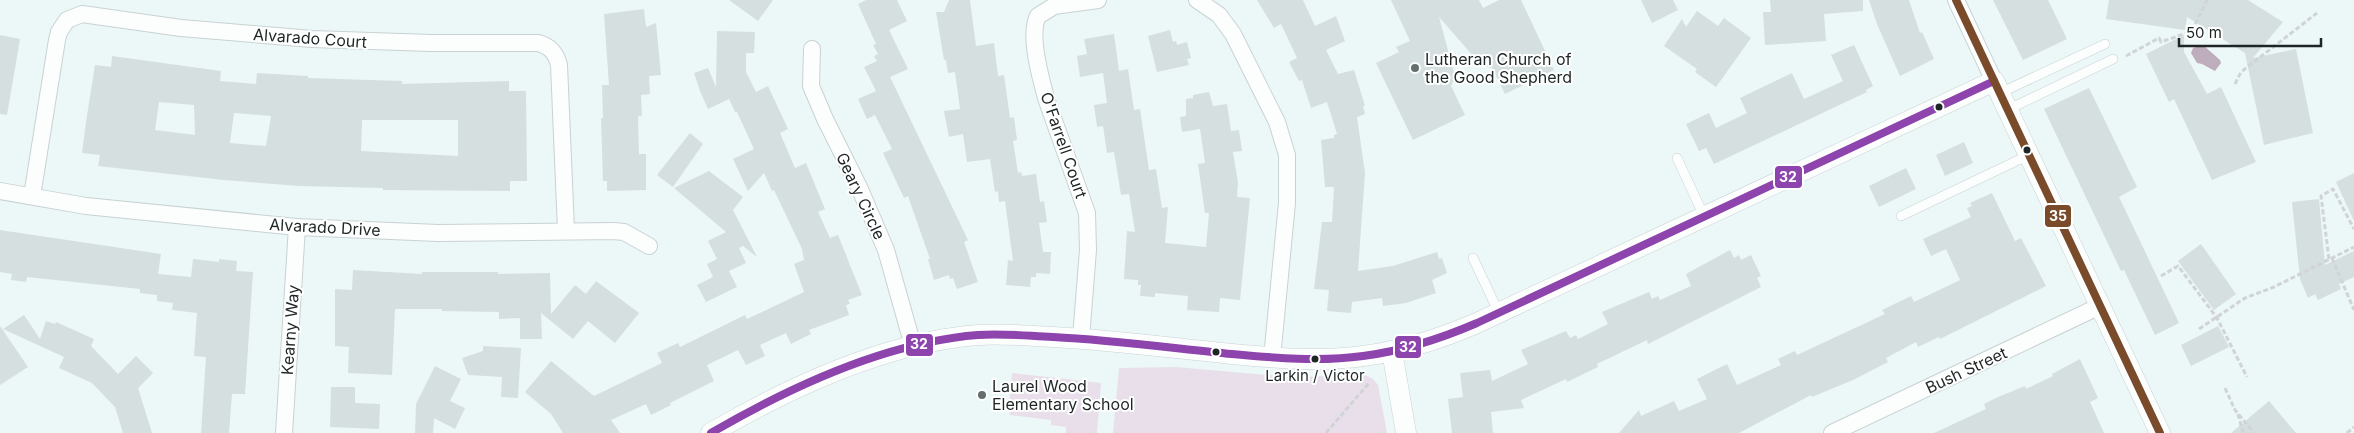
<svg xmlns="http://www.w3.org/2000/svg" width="2354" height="433" viewBox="0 0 2354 433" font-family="Inter,sans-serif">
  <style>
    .green { fill: #e8dfea }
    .water { fill: #bdadbd }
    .building { fill: #d6dfdf; fill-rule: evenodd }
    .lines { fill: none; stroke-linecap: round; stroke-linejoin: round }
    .service-casing { stroke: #c9d2d2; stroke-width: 10 }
    .minor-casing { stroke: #c9d2d2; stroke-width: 18 }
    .tertiary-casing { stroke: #c9d2d2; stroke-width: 21 }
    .path { stroke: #d1d4d4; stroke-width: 3; stroke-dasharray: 5 2.5; stroke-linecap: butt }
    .service { stroke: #fcfefe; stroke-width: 9 }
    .minor { stroke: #fcfefe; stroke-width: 16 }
    .tertiary { stroke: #fcfefe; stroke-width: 20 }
    .bus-1-casing { stroke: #fff; stroke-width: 11 }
    .bus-2-casing { stroke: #fff; stroke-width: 11 }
    .bus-1 { stroke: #8e44ad; stroke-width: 8 }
    .bus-2 { stroke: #7a4b2a; stroke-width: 8 }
    .poi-dot { fill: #656e6e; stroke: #fff; stroke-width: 2 }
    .bus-dot { fill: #1d2525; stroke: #fff; stroke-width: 2 }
    .labels { text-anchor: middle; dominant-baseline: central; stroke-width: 4; stroke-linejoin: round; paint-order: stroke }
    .bus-label { font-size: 15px; fill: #1d2525; stroke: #fff }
    .street-label { font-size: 16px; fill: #1d2525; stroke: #fff }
    .poi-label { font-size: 16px; fill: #1d2525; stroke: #fff; text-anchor: start }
    .line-badge { stroke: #fff; stroke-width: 2 }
    .badge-label { font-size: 14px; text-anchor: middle; font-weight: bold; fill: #fff }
  </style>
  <rect width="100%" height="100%" fill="#ecf7f7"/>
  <g class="green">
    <path d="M1176,367l113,10 76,-2 8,4 5,6 9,48h-274l6,-65z"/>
    <path d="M1012,373l89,10 -4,50h-31v-6l-15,-2v-5l-41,-5 -1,-4z"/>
  </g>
  <path class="water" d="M2203,45l17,15 1,3 -6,8 -13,-7 -5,-1 -6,-10 2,-5z"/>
  <g class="building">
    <path d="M729,0h44l-15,21z"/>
    <path d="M866,0h31l10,21 -18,9 19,39 -18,8 78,163 -4,2 14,40 -21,7 -4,-11 -3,1 -1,-4 -15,5 -6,-21h2l-22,-63 -4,2 -21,-45 9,-4 -17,-34 -8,4 -9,-20 18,-8 -12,-24 13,-6 -3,-5 4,-2 -5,-9 3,-1 -18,-40z"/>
    <path d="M949,0h21l6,46 18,-3 4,33 6,-1 6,43 4,-1 3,23 -4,1 5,32 3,-1 1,4 14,-2 4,28 4,-1 3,21 -8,1 4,29h8l-1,22 -14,-1v4h-5l-1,10 -24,-2 2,-25 5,1 -8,-60 -6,1 -1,-11 -3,1 -5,-33 -23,3 -4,-28 -14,3 -5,-26 16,-2 -5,-37 -7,1 -2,-13h-2l-8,-48h8z"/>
    <path d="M1257,0h46l12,26 21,-10 9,25 -19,9 12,24 16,-4 11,36h-2l2,8 -8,3 8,56 -7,98 35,-5 44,-14 2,7 3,-1 5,15 -15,7 4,13 -30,10 -23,3 -1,-8 -30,4 -1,11 -24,-2 2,-21 -15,-1 8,-67h10l2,-35h-9l-4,-47 13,-2v-3l3,-1 -10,-32 -16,6 -9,-28 -3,1 -10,-19 8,-4 -16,-34 -7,4z"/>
    <path d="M1391,0h88l4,8 16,-8h22l33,70 -49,24 -13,-26 -11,-3 -42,-48 16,59 -4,10 14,29 -52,25 -37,-77 23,-11 -3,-5 14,-6z"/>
    <path d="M1641,0h32l5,10 -26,13z"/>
    <path d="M1770,0h93v11l-39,3 2,27 -61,4 -2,-33h8z"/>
    <path d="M1869,0h40l11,33 2,-1 12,27 -34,17 -23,-52z"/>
    <path d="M1993,0h55l19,39 -44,21z"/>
    <path d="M2109,0h139l35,22 -30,36 43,-9 17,84 -49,12 -19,-92 -58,-36 -2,13 -79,-11z"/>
    <path d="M644,9l2,18 10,-4 5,52 -12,1 1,18 -9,1 1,21h-4l1,38h7v36l-39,1v-10h-4l-2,-63h2l-1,-33h7l-5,-71z"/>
    <path d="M1697,11l21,15 6,-8 27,20 -35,49 -21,-15 2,-3 -33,-23 18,-27 4,8z"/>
    <path d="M1170,30l3,12 3,-1 1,4 10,-3 4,16 -4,1 2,6 -32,7 -9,-36z"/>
    <path d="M717,31l38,1 -1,21h-8v19l10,20 12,-6 20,43 -8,4 15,35 11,-5 19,46 -7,3 12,26 8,-3 24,60 -14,5 2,4 -4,1 3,10 -40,15 2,4 -20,10 -5,-11 -26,12 5,11 -19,9 -8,-15 -31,15 7,16 -44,22 1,2 -20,10 -5,-11 -35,16 9,13h-57l-12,-19 -26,-22 26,-31 43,35 68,-33 -5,-10 21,-10 2,4 65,-32 2,4 57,-27 -10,-28 10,-4 -2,-11 -28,-59 -2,1 -8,-18 -16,18 -15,-32 21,-10 -17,-37h-2l-6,-13 -21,10 -8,-18 -6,-18 14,-5 8,19z"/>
    <path d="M1114,34l5,37 9,-2 6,41 6,-1 9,61 7,-1 6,39 6,-1 -3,36 41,4 3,-34h-4l-7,-49 7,-1 -5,-34 -18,3 -2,-15 6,-1v-17l7,-1v-3l16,-3 4,14 14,-2 4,27 8,-1 3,21 -9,1 5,31 -1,14 13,1 -10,102 -20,-2 -1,14 -32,-2 1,-14 -33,-3v4l-15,-1 1,-11h-3v-5l-14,-1 3,-48 8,1 -6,-38 -8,1 -7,-43 -7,1 -4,-27 -6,1 -3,-22 13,-2 -4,-30 -23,4 -3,-21 10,-2 -3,-15z"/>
    <path d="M0,35l20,4 -13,76 -7,-1z"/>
    <path d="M2184,35v17l23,42 14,-7 35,75 -44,18 -38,-81 -5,3 -23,-48z"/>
    <path d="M1854,45l19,41 -7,4 1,2 -153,72 -8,-16 -7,3 -13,-27 23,-11 7,15 31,-15 -7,-15 52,-25 12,26 39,-18 -12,-26z"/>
    <path d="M112,56l109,15 -1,10 36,3 1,-11 51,3v2l94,3v3l107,-3v10h17l1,90h-17v10l-127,-1v-2l-84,-2 -75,-6 -126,-14 2,-11 -18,-2 4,-31 9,-57 16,2zM159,102l35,3 1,30 -40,-5zM234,113l37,3 -5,30 -36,-3zM362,120h96v36l-97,-5z"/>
    <path d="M2089,88l48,99 -18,10 60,126 -24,12 -31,-65 -3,1 -77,-162z"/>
    <path d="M690,133l13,11 -30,43 -16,-12z"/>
    <path d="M1964,142l9,21 -28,13 -9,-21z"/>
    <path d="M1906,168l10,21 -37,18 -10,-21z"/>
    <path d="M709,171l34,26 -10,13 24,47 -14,-11 -4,2 7,15 -17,8 8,16 -31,15 -9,-17 16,-8 -6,-13 10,-5 -9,-18 18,-9 -52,-44z"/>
    <path d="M2354,173v48l-18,-39z"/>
    <path d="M1992,193l23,48 6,-3 25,48 -106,53 -1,-2 -21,10 -2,-5 -30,16 2,4 -35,18 -41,17 -1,-2 -72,38h-120l20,-23 2,6 33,-15 5,10 28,-12 -10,-20 30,-15 10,21 44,-20 -3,-6 17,-8 2,4 88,-41 -3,-4 29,-14 3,6 46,-22 -14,-31 -15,7 -8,-17 48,-22 -4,-9 5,-2 -2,-3z"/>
    <path d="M2319,199l6,66 29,-14v26l-15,7 2,5 -23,11 -3,-6 -7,4 -8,-19 -8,-77z"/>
    <path d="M0,230l161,24 -3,20 33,3 2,-18 26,3v-3l18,2 -1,10 17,1 -8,122h-13l-3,39h-28l5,-76 -12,-1 3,-43 -25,-3 1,-7 -16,-2v-6l-17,-2v-4l-113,-12 -1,5 -15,-2 1,-6 -12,-2z"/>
    <path d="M2201,244l35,50 -22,16 -36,-49z"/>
    <path d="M1730,250l4,8 5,-3 2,5 10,-5 10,21 -4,2 4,9 -113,57 -1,-4 -50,24 1,3 -31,15 -1,-3 -45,21 3,8 -33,4 2,21h-41l-4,-34 15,-2 -3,-24 30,-3 2,11 36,-17 -7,-14 45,-19 4,7 6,-3 2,4 30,-15 -6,-12 47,-20 3,7 6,-3 2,4 31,-14 -5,-12z"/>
    <path d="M353,270l69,4v-2h76v2l52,-1 1,41 24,-29 11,9 10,-13 43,32 -24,30 -27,-22 -15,18 -32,-26 1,26h-22v-21l-21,1v-7l-57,-1v-2h-47l-3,66 -44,-2 1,-26 -14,-1v-57l17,1z"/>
    <path d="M24,315l16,24 6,-18 9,3 1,-2 38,17 -3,7 27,28 18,-18 17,17 -15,15 14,45h-29l-8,-26 -23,-24 -33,-15 5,-11 -61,-28z"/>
    <path d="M0,326l28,41 -28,18z"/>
    <path d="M2218,326l11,21 -38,19 -10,-21z"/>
    <path d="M483,346l38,2 -3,50 -17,-1 1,-20 -34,-2 -6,-17 21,-7z"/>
    <path d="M2080,359l18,39 -8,4 14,31h-170l52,-24 -2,-5 14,-7 27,-11 1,3 27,-13 -1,-2z"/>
    <path d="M435,366l26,13 -11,22 15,7 -10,21 -21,-11 -1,15h-18l1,-29z"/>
    <path d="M331,387h24v16l25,1 -1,25 -49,-2z"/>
    <path d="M2269,401l27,32h-65z"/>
  </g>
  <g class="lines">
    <g class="service-casing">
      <g id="service">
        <path d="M2000,93l105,-49"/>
        <path d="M2007,110l106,-51"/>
        <path d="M1677,158l27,58"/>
        <path d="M1901,216l128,-61"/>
        <path d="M1473,258l26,55"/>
      </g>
    </g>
    <g class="minor-casing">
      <g id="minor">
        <path d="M1197,0l22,15 14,19 44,88 10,33v48l-15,155"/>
        <path d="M1956,0l38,81"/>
        <path d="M812,49l-1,37 14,33 34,68 27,63 27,96"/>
        <path d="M0,191l86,15 211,21 141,6 176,-2 10,1 25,14"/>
        <path d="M32,196l25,-156 2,-8 8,-12 15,-6 99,14 131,11 119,4h107c12,3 18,10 21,22l7,165"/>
        <path d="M1081,338l7,-88 -1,-37 -40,-112c-6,-21 -19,-66 -9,-85l16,-10 44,-6"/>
        <path d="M284,433l13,-206"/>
        <path d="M1832,433l268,-127"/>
      </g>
    </g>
    <g class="tertiary-casing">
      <g id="tertiary">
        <path d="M1392,351l14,82"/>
        <path d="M711,433c79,-46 175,-91 267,-98 25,-2 50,1 75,2 60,3 119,11 179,17 43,4 88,8 131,2 40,-5 77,-17 114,-33l517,-242 166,352"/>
      </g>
    </g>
    <g class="path">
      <path d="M2126,56l33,-18 2,4 31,-11 15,-31"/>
      <path d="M2235,84l6,-12 76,-59"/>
      <path d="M2332,258l22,52"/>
      <path d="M2329,259l-8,-63 12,-7 21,40"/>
      <path d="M2161,276l17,-10 39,52 30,59"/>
      <path d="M2199,329l46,-31 29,-11 80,-40"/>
      <path d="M2225,388l10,22 19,23"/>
      <path d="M2238,414l5,19"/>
      <path d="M1326,433l43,-50"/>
      <path d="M2347,433l7,-6"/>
    </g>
    <use href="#service" class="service"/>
    <use href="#minor" class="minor"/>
    <use href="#tertiary" class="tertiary"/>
    <g class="bus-1-casing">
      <path id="bus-1" d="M711,433c79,-46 175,-91 267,-98 25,-2 50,1 75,2 60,3 119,11 179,17 43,4 88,8 131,2 40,-5 77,-17 114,-33l517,-242"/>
    </g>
    <g class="bus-2-casing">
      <path id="bus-2" d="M1956,0l204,433"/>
    </g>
    <use href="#bus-1" class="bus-1"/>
    <use href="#bus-2" class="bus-2"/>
  </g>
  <g class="poi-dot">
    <circle cx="1415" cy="68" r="5"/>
    <circle cx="982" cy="395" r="5"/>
  </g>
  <g class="bus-dot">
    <circle cx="1939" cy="107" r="4.5"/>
    <circle cx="2027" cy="150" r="4.5"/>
    <circle cx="1216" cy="352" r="4.5"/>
    <circle cx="1315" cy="359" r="4.5"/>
  </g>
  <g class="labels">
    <g class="bus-label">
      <text x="1315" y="375">Larkin / Victor</text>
    </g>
    <g class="street-label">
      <text transform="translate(310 38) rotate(4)">Alvarado Court</text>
      <text transform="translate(1064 145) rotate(71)">O'Farrell Court</text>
      <text transform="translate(861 196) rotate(65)">Geary Circle</text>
      <text transform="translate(325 227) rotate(3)">Alvarado Drive</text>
      <text transform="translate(290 330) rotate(-86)">Kearny Way</text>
      <text transform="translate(1966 370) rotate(-25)">Bush Street</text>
    </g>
    <g class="poi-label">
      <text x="1425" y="59">Lutheran Church of<tspan x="1425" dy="18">the Good Shepherd</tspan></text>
      <text x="992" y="386">Laurel Wood<tspan x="992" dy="18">Elementary School</tspan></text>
    </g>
  </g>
  <g class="line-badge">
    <rect x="1774" y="165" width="29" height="24" rx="5" fill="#8e44ad"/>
    <rect x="2044" y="204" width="28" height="24" rx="5" fill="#7a4b2a"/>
    <rect x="905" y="333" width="29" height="24" rx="5" fill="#8e44ad"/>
    <rect x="1394" y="335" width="28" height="24" rx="5" fill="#8e44ad"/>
  </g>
  <g class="badge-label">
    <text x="1788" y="182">32</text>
    <text x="2058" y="221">35</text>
    <text x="919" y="349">32</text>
    <text x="1408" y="352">32</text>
  </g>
  <path d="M2179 38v8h142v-8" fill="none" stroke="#1d2525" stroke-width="2.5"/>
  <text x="2186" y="38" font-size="15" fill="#1d2525" stroke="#ffffff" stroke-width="4" paint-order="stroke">50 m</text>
</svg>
